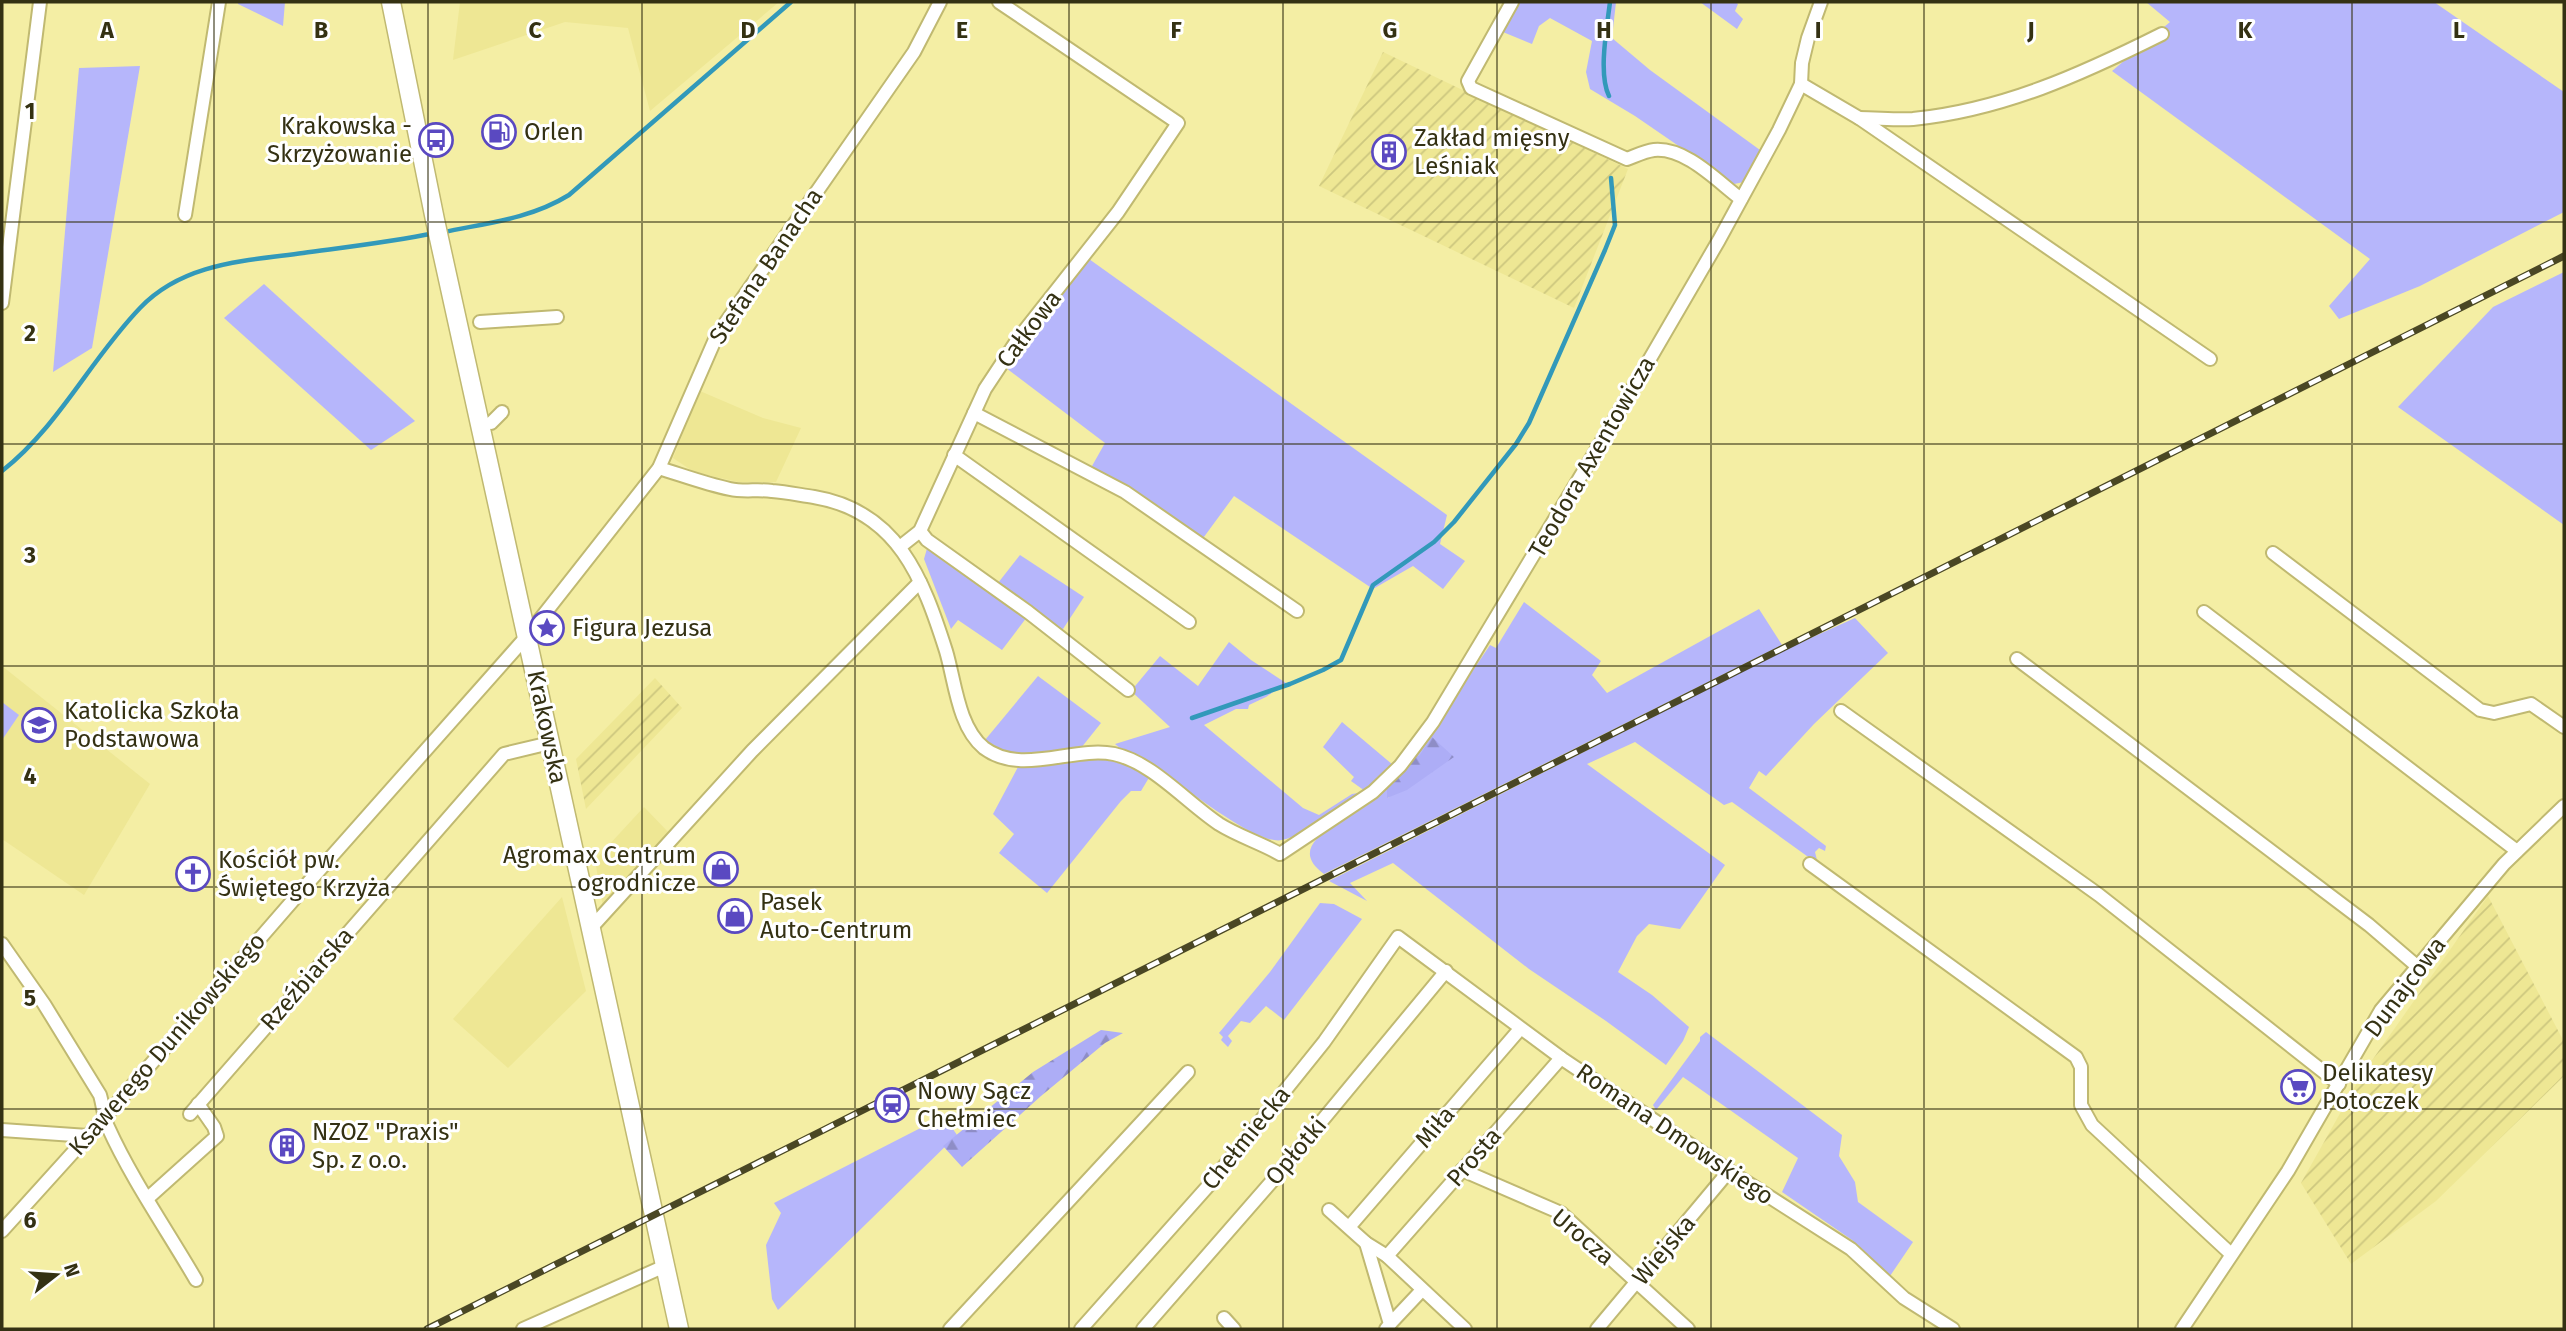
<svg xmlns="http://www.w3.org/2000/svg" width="2566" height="1331" viewBox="0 0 2566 1331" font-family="'Fira Sans',sans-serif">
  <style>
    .built { fill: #eee794 }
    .industrial { fill: url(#industrial-furrows) }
    .grass { fill: #b6b6fb }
    .forest { fill: url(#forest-firs) }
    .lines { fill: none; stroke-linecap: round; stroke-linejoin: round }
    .stream { stroke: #3299ba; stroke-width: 4.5 }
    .minor-casing { stroke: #c0b971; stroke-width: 16 }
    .secondary-casing { stroke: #c0b971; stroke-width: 21 }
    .minor { stroke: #fff; stroke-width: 12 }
    .secondary { stroke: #fff; stroke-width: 18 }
    .rail-casing { stroke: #4a4724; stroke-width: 7 }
    .rail { stroke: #fff; stroke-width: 4.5; stroke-dasharray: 13; stroke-linecap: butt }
    .grid { fill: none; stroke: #343113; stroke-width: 2; stroke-opacity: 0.55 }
    .labels { text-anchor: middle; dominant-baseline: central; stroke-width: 6; stroke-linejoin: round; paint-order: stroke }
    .poi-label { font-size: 24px; fill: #343113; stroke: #fff; text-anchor: start }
    .street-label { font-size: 24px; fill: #343113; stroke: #fff }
    .grid-label { font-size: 23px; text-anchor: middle; font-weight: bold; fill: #343113; stroke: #fff; stroke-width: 6; stroke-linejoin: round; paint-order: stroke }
  </style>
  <defs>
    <pattern id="industrial-furrows" width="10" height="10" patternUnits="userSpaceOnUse" patternTransform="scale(1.75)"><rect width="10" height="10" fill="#eee794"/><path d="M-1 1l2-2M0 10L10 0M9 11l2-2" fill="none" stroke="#cdc77f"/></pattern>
    <pattern id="forest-firs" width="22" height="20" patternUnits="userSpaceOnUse" patternTransform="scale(1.75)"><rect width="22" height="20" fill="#adadf6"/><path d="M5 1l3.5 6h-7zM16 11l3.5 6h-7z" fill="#8e8dc6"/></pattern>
  </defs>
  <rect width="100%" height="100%" fill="#f4eea4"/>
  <g class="built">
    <path d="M460,2h319l-129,109 -22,-83 -63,-6 -112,38z"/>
    <path d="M700,391l63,27 38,10 -25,54h-38l-44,-10 -21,-14z"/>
    <path d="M2,666l148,118 -66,111 -82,-56z"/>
    <path d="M644,807l26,27 -67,73 -8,-47z"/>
    <path d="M562,897l24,94 -78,77 -55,-49z"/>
  </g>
  <g class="industrial">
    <path d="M1383,52l245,117 -54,139 -255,-122z"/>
    <path d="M655,678l27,30 -96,101 -10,-50z"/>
    <path d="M2488,896l76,146v34l-128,125 -85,63 -50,-81 60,-107z"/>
  </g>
  <g class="grass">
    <path d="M238,2h47l-2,24 -45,-22z"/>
    <path d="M1515,2h101l-4,36 38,32 110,80 -16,32 -10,2 -99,-68 -45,-27 -4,-17 6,-31 -42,-23 -11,8 -7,18 -34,-14z"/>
    <path d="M1700,2h35l3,2 -3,7 8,8 -6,10z"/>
    <path d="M2146,2h288l130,90v120l-144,74 -81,33 -10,-13 41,-47 -258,-188 58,-49z"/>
    <path d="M140,66l-48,282 -39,24 26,-304z"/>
    <path d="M1089,259l358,256 -7,29 25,17 -22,28 -30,-23 -40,23 -139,-93 -33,45 -109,-75 13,-23 -99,-75z"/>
    <path d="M2564,272v253l-166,-118 95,-100z"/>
    <path d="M264,284l151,137 -44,29 -147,-132z"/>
    <path d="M928,545l99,72 -25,33 -44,-30 -7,9 -27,-70z"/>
    <path d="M1020,555l64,42 -23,35 -63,-49z"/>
    <path d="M1524,602l77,59 -9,14 15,18 152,-84 23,36 -458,229c-42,-30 21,-53 42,-68 7,-5 14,-12 21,-19l1,11 31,-41 -3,-2 74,-110 6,3z"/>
    <path d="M1855,618l33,35 -74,71 -48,52 -7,-5 -10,17 77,58 -1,5 -6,-3 -4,4 3,12 -86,-62 -8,3 -89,-63 -48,22 138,101 -45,64 -31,-5 -12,12 -19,36 34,23 37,32 -6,14 -17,24 -60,-44 -77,-52 -136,-106 -43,20 17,18 -38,-20 466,-236z"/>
    <path d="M1229,642l22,18 35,23 -20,14 -17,8 -1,4h-12l-32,16 99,83 16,7 33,-21 6,-1 -2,4c-22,14 -48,37 -74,43 -27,6 -104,-59 -130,-75 -12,-7 -26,-11 -37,-21l55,-17 -39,-36 29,-35 38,30z"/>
    <path d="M1038,676l63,47 -20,25 -52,6 -23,-2 -21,-12z"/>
    <path d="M2,702l17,13 -17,25z"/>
    <path d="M1342,722l51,43 -6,8 -22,18 -14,-10 3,-4 -31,-30z"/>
    <path d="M1083,758c28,0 43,5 67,18l-9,15h-10l-10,10 -74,92 -48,-40 15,-19 -21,-20 26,-49z"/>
    <path d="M1320,903l14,1 28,15 -78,101 -18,-14 -16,17 -9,-2 -13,15 4,5 -4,6 -7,-7 2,-3 -4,-4 51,-61z"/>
    <path d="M1706,1032l136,103 -3,21 16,26 3,20 55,40 -23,34 -38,-36 -70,-48 16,-34 -115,-81 -27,33 -3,-5 47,-64v-4z"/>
    <path d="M944,1116l13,19 -179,175 -6,-11 -6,-54 15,-32 -7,-10z"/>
  </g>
  <g class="forest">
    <path d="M1432,737l22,20 -47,33 -20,8v-11l29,-32 3,1z"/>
    <path d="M1101,1030l22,3 -18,10 -64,53 -79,71 -19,-21 90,-74z"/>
  </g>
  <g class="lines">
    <g class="stream">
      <path d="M1609,96c-11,-22 -2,-69 1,-94"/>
      <path d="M444,232c43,-9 86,-13 125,-37l222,-193"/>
      <path d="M2,471c57,-45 88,-111 138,-163 43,-45 104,-47 163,-55 44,-6 88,-11 132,-20"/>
      <path d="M1192,718l98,-34 33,-14 18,-10 32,-75 61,-43 20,-20 62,-78 13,-21 76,-173 10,-25 -4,-47"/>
    </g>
    <g class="minor-casing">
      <g id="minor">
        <path d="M1512,2l-44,79 3,7 156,71c8,-3 18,-8 27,-9 32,-3 64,32 87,49"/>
        <path d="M1801,84l58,34 351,241"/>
        <path d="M1859,118c18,0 37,2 54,1 90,-9 169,-45 249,-85"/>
        <path d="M185,215l34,-213"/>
        <path d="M2,303l38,-301"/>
        <path d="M480,322l77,-5"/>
        <path d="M974,413l151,79 172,119"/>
        <path d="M491,423l11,-11"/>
        <path d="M954,455l235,167"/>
        <path d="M659,468c23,7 47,16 71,21 13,3 28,0 42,2 14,1 28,4 42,6 84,14 109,82 132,154 9,30 12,76 38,97 37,28 89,-2 130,6 38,8 72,48 105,70 19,12 42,19 61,30l93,-62 27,-26 33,-44 179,-298 107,-184 60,-110 22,-46 1,-21 6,-25 13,-36"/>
        <path d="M920,531l7,9 101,72 100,78"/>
        <path d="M901,546l19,-15 65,-142 33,-50 100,-127 60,-89 -179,-121"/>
        <path d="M2273,553l207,157 14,3 37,-9 33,23"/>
        <path d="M2204,612l313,239"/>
        <path d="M2017,659l352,266 49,42"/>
        <path d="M1841,711l258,184 240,189"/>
        <path d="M1810,864l266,193 5,10v38l11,20 139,129"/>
        <path d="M591,928l161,-177 168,-169"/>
        <path d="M2,944l42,60 56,91c3,10 4,24 8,32 24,53 59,103 88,153"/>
        <path d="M190,1114l314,-360 46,-11"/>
        <path d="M2,1130l86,6"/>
        <path d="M1462,1170l99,43 127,116"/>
        <path d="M148,1198l69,-62 -3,-9 -16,-23"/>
        <path d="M1329,1210l37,33 21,13 78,73"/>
        <path d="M1350,1226l170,-197"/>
        <path d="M2,1231l103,-114 203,-234 219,-247 132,-168 58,-133 197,-283 26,-50"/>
        <path d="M1366,1243l24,81 -4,5"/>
        <path d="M1387,1256l174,-198"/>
        <path d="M1224,1318l10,11"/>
        <path d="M1390,1324l32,-34"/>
        <path d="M523,1329l142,-63"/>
        <path d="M950,1329l238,-257"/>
        <path d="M1081,1329l128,-144 115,-143 74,-105 166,123 176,118 111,71 53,49 49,31"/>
        <path d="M1143,1329l130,-149 173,-209"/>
        <path d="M1597,1329l132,-158"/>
        <path d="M2182,1329l106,-158 93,-161 123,-146 60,-58"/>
      </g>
    </g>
    <g class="secondary-casing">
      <path id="secondary" d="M391,2l44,218 244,1109"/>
    </g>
    <use href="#minor" class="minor"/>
    <use href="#secondary" class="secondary"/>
    <g class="rail-casing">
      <path id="rail" d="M427,1329l2137,-1073"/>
    </g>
    <use href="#rail" class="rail"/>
  </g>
  <path class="grid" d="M214,2v1327M428,2v1327M642,2v1327M855,2v1327M1069,2v1327M1283,2v1327M1497,2v1327M1711,2v1327M1924,2v1327M2138,2v1327M2352,2v1327M2,222h2562M2,444h2562M2,666h2562M2,887h2562M2,1109h2562"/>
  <defs>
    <g id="fuel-ring" transform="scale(1.75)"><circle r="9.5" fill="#fff" stroke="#5a49c1" stroke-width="1.5"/><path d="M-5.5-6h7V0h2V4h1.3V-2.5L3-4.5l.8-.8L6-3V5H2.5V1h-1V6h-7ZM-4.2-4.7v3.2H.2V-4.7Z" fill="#5a49c1"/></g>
    <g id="bus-ring" transform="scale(1.75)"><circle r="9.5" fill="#fff" stroke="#5a49c1" stroke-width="1.5"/><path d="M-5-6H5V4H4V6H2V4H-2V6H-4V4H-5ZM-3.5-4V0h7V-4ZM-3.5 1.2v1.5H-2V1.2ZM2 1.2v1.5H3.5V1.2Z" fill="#5a49c1"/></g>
    <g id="building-ring" transform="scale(1.75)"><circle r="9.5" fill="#fff" stroke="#5a49c1" stroke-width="1.5"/><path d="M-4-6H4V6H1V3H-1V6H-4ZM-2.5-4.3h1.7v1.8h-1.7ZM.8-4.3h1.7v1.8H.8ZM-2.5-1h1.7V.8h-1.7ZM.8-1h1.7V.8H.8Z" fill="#5a49c1"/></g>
    <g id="sight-ring" transform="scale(1.75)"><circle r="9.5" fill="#fff" stroke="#5a49c1" stroke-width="1.5"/><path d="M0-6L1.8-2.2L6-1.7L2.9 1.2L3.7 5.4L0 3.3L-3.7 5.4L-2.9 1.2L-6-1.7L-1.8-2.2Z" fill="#5a49c1"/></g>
    <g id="school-ring" transform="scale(1.75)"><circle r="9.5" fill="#fff" stroke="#5a49c1" stroke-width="1.5"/><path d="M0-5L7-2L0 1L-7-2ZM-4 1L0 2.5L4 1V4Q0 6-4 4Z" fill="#5a49c1"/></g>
    <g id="shop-ring" transform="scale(1.75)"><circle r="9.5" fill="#fff" stroke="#5a49c1" stroke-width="1.5"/><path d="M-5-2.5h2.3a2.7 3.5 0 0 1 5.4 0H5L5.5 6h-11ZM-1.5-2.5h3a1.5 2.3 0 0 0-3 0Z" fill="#5a49c1"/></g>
    <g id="church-ring" transform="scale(1.75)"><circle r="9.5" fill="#fff" stroke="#5a49c1" stroke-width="1.5"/><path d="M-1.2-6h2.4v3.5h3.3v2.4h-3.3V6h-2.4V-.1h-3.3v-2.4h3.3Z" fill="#5a49c1"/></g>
    <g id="supermarket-ring" transform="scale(1.75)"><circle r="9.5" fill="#fff" stroke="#5a49c1" stroke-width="1.5"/><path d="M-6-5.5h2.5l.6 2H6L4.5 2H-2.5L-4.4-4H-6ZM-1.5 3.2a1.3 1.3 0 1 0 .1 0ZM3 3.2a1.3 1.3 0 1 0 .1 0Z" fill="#5a49c1"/></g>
    <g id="station-ring" transform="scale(1.75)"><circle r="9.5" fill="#fff" stroke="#5a49c1" stroke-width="1.5"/><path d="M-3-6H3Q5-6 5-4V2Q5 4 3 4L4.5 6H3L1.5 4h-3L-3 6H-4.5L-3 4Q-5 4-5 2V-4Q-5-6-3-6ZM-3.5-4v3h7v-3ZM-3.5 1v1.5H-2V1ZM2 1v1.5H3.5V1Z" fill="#5a49c1"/></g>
  </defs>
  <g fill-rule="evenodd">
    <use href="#fuel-ring" x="499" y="132"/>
    <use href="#bus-ring" x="436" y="140"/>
    <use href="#building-ring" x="1389" y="152"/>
    <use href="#sight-ring" x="547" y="628"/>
    <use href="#school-ring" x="39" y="725"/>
    <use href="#shop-ring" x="721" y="869"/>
    <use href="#church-ring" x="193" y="874"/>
    <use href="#shop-ring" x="735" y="916"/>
    <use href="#supermarket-ring" x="2298" y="1087"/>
    <use href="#station-ring" x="892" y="1105"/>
    <use href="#building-ring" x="287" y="1146"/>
  </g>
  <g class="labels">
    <g class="poi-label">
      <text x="412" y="126" text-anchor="end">Krakowska -<tspan x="412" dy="28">Skrzyżowanie</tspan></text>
      <text x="524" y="132">Orlen</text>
      <text x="1414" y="138">Zakład mięsny<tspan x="1414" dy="28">Leśniak</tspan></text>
      <text x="572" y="628">Figura Jezusa</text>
      <text x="64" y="711">Katolicka Szkoła<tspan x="64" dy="28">Podstawowa</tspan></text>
      <text x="696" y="855" text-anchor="end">Agromax Centrum<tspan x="696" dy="28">ogrodnicze</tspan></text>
      <text x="218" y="860">Kościół pw.<tspan x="218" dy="28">Świętego Krzyża</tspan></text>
      <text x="760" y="902">Pasek<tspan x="760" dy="28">Auto-Centrum</tspan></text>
      <text x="2322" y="1073">Delikatesy<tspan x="2322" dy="28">Potoczek</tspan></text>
      <text x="917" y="1091">Nowy Sącz<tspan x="917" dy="28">Chełmiec</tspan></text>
      <text x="312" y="1132">NZOZ "Praxis"<tspan x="312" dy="28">Sp. z o.o.</tspan></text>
    </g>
    <g class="street-label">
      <text transform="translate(766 266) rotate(-56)">Stefana Banacha</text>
      <text transform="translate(1029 329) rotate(-53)">Całkowa</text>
      <text transform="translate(1592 457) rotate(-60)">Teodora Axentowicza</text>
      <text transform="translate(547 727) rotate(78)">Krakowska</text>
      <text transform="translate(307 979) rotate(-49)">Rzeźbiarska</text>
      <text transform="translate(2405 987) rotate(-53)">Dunajcowa</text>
      <text transform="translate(167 1044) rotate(-49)">Ksawerego Dunikowskiego</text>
      <text transform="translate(1435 1127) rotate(-49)">Miła</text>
      <text transform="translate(1675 1134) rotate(34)">Romana Dmowskiego</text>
      <text transform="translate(1246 1138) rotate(-51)">Chełmiecka</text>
      <text transform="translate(1296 1151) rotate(-50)">Opłotki</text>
      <text transform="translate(1474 1157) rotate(-49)">Prosta</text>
      <text transform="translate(1583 1237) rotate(40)">Urocza</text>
      <text transform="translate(1664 1250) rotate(-50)">Wiejska</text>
    </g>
  </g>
  <g class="grid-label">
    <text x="107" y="38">A</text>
    <text x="321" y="38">B</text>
    <text x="535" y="38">C</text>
    <text x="748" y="38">D</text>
    <text x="962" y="38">E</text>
    <text x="1176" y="38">F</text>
    <text x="1390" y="38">G</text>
    <text x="1604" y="38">H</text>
    <text x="1818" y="38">I</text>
    <text x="2031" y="38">J</text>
    <text x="2245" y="38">K</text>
    <text x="2459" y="38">L</text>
    <text x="30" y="119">1</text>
    <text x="30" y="341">2</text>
    <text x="30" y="563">3</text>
    <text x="30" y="784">4</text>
    <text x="30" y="1006">5</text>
    <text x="30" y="1228">6</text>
  </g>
  <rect width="2566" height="1331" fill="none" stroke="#343113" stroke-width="7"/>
  <g transform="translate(56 1275) rotate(73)" stroke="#ffffff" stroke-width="5" paint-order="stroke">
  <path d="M0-5L12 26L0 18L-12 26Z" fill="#343113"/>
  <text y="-10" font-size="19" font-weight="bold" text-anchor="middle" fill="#343113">N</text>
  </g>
</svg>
